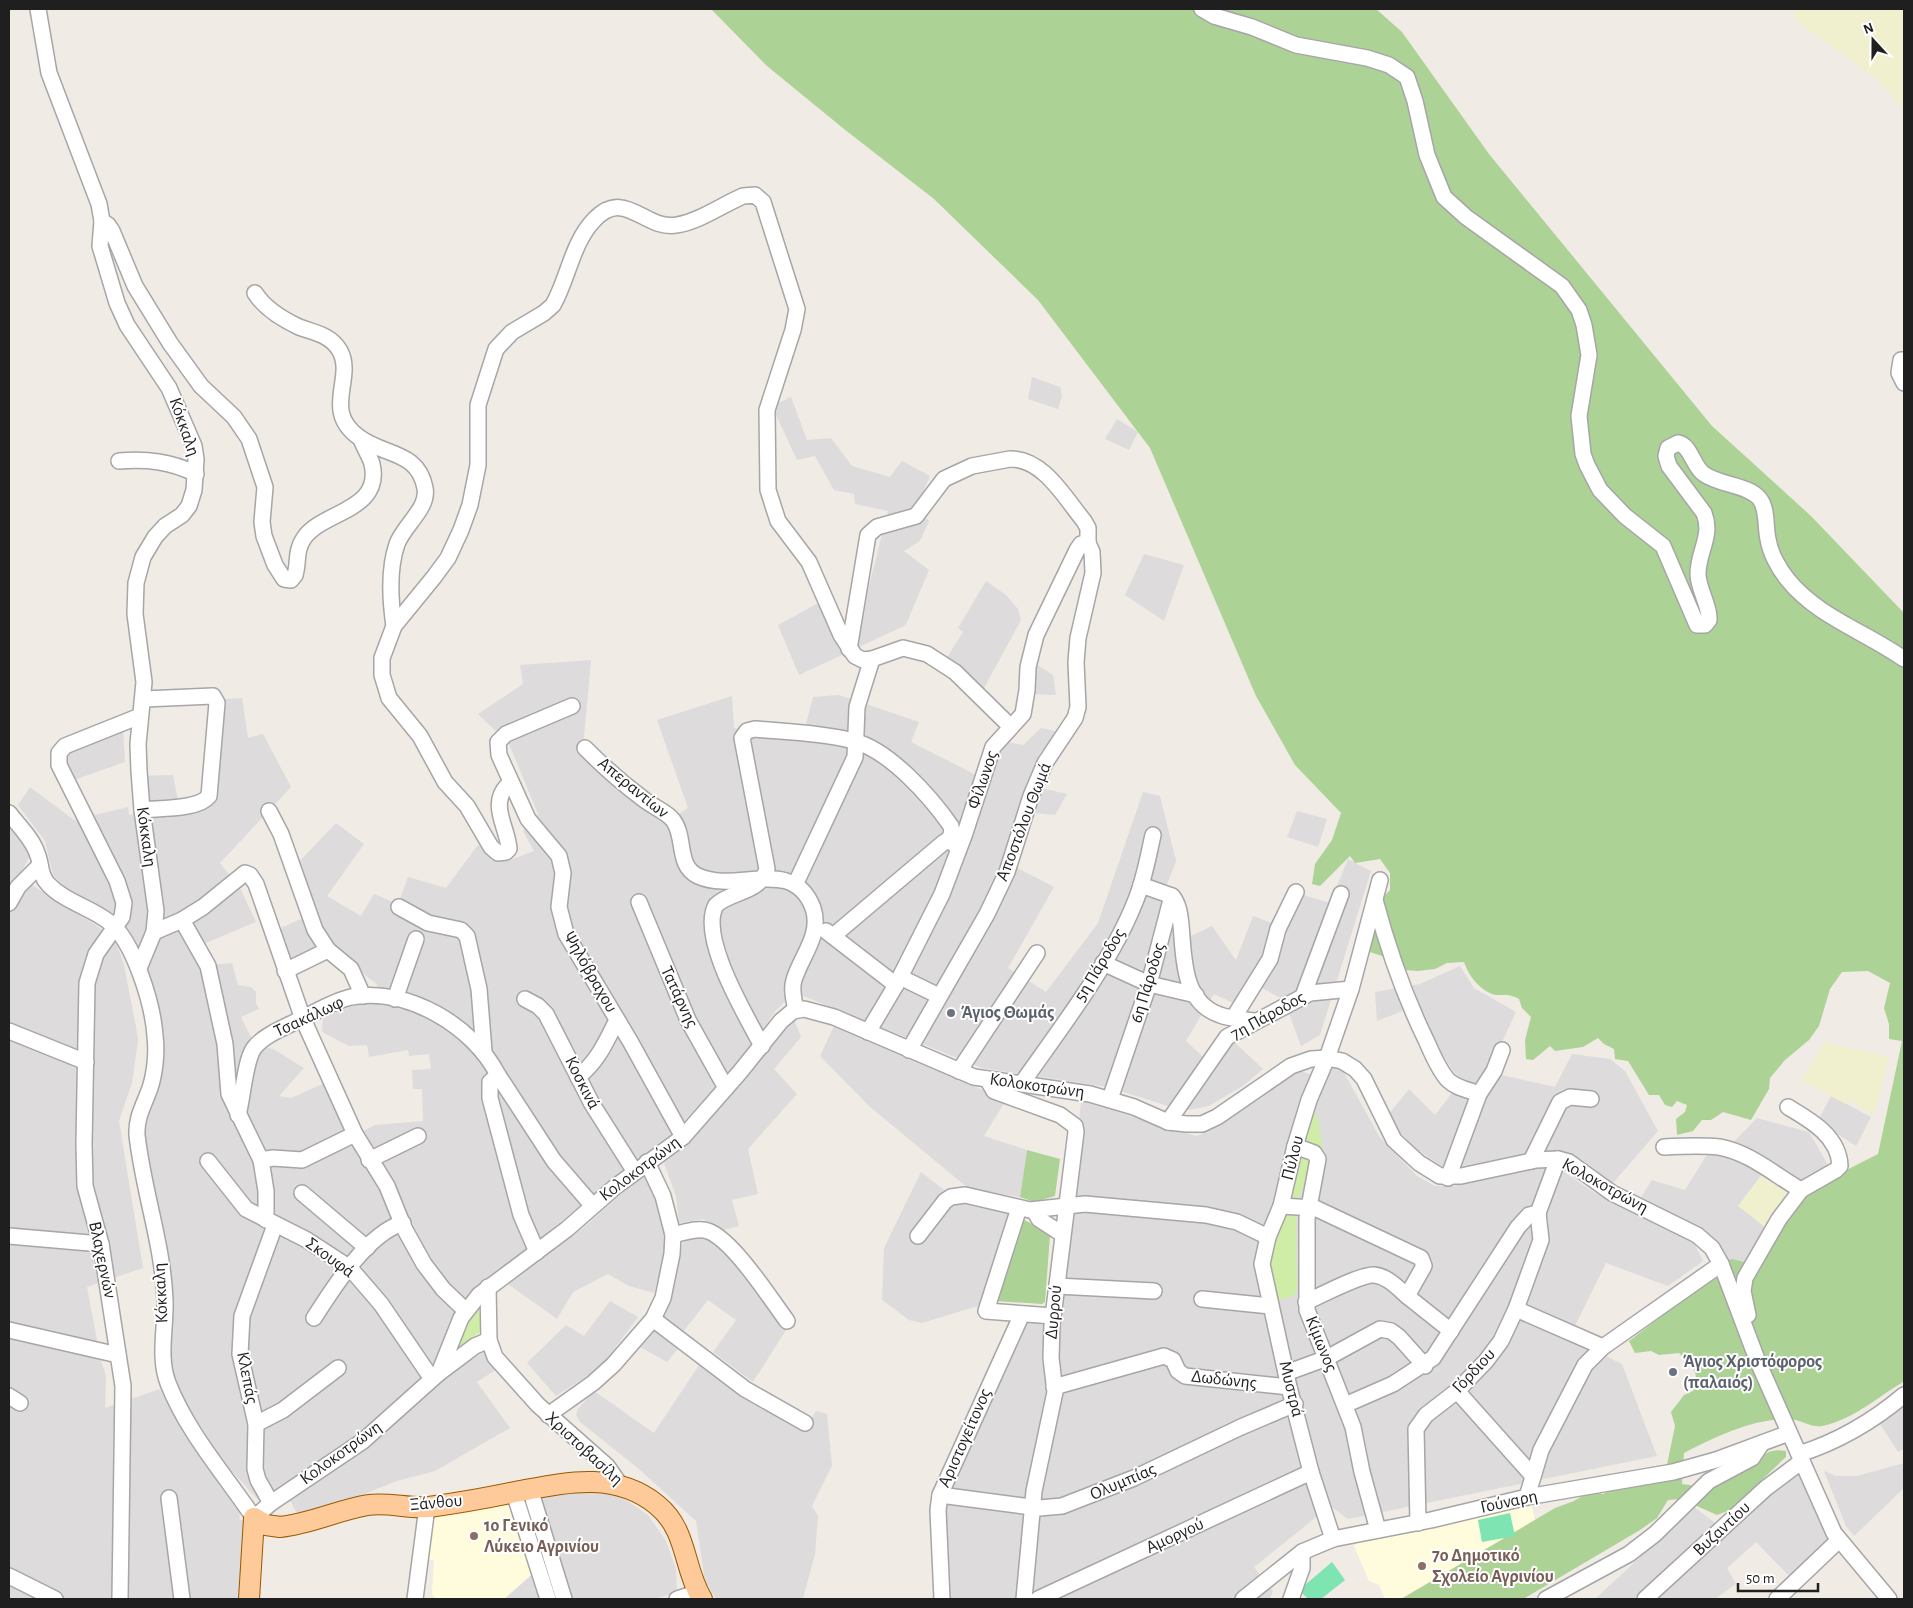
<svg xmlns="http://www.w3.org/2000/svg" width="1913" height="1608" viewBox="0 0 1913 1608" font-family="'Alegreya Sans',sans-serif">
  <style>
    .residential { fill: #dddbdc }
    .education { fill: #fffcde }
    .farmland { fill: #f0efce }
    .grass { fill: #d0eda7 }
    .forest { fill: #add296 }
    .pitch { fill: #7de4b2 }
    .lines { fill: none; stroke-linecap: round; stroke-linejoin: round }
    .minor-casing { stroke: #a6a6a6; stroke-width: 18 }
    .major-casing { stroke: #995800; stroke-width: 22 }
    .minor { stroke: #fff; stroke-width: 15 }
    .major { stroke: #ffca9a; stroke-width: 20 }
    .worship-dot { fill: #6b7280; stroke: #fff; stroke-width: 2 }
    .education-dot { fill: #8d6e63; stroke: #fff; stroke-width: 2 }
    .labels { text-anchor: middle; dominant-baseline: central; stroke-width: 4; stroke-linejoin: round; paint-order: stroke }
    .street-label { font-size: 18px; fill: #1f1f1f; stroke: #fff }
    .worship-label { font-size: 18px; font-weight: bold; fill: #5b616d; stroke: #fff; text-anchor: start }
    .education-label { font-size: 18px; font-weight: bold; fill: #785e54; stroke: #fff; text-anchor: start }
  </style>
  <rect width="100%" height="100%" fill="#f0ebe4"/>
  <g class="residential">
    <path d="M1032,377l28,10 2,9 -4,13 -30,-10z"/>
    <path d="M791,397l16,43 24,-2 21,28 38,11 12,-16 28,15 -14,32 13,13 -9,20 -16,10 25,19 -22,52 -3,4 -105,49 -21,-50 46,-25 13,30 20,-1 7,-13 5,-30 19,-75 -33,-7 -1,-10 -20,-4 -19,-34 -18,4 -25,-54z"/>
    <path d="M1117,419l21,13 -9,18 -24,-11z"/>
    <path d="M1144,554l40,11 -20,56 -39,-26z"/>
    <path d="M986,581l20,14 12,14 3,11 -38,70 -37,-31 17,-27 -5,-4z"/>
    <path d="M591,660l-8,89 93,67 12,-8 -31,-88 75,-24 2,32 69,8 10,-39 26,-2 80,27 -8,20 69,35 16,-37 27,5 18,-17 19,4 -20,21 -12,32 39,9 -12,21 -32,-3 -19,49 50,26 -46,81 38,24 52,-69 45,-131 17,4 16,65 -13,34 6,4 8,44 35,-17 24,34 17,-44 35,13 12,-35 30,9 18,-44 23,12 -51,164 -19,11 -17,-46 -31,-17 -16,22 -23,-11 -28,47 27,25 18,-27 32,30 -19,16 -35,21 -20,4 -18,-3 -63,-20 -126,-19 -181,-73 -15,6 -9,8 -39,54 -69,74 -46,34 -159,129 -12,19 -14,39 -9,12 12,10 43,-28 13,17 -20,13 33,46 -75,43 -38,10 -58,23 -42,9 -14,-25 -24,13 -38,-42 -40,-64 -10,-21 -1,-103 -31,-144 20,-83 -20,-90 -9,-20 -8,-12 -57,-35 -12,-12 -8,-34 -27,-36 12,-18 44,33 54,-13 1,8 12,-2 -4,-37 36,-1 7,35 26,-7 3,-103 33,-2 6,40 15,-4 28,53 -71,76 21,27 15,32 -67,28 9,16 34,-3 6,22 13,2 5,5v11l3,6 -18,8 13,26 21,7 29,18 -25,28 12,2 32,-14 25,55 27,-14 48,-4 -1,-32h-9l-1,-19 19,-1 -2,-15 -20,2 -1,-6 -39,7 -2,-12 -18,1 -27,-14 1,-15 38,-14 15,-1 1,-18 -11,-8 -21,-23 -14,-11 -41,18 -14,-30 43,-19 -7,-2 -16,-44 40,-42 28,21 -37,52 34,20 13,-22 24,10 10,-27 38,11 32,-43 32,15 24,-9 -11,-20 15,-17 -29,-70 -31,-30 45,-30 -3,-19z"/>
    <path d="M1033,662l20,13 3,20 -26,-1z"/>
    <path d="M123,728l2,34 -51,18 -12,-30z"/>
    <path d="M1297,811l30,8 -9,28 -31,-10z"/>
    <path d="M9,819l23,32 -11,22 14,14 61,38 20,17 8,23 12,62 2,14 -6,42 -13,38 24,147 -56,19 14,74 5,14 -1,33 58,-20 78,118 -2,13 10,4 -8,76h-232z"/>
    <path d="M1460,966l14,22 42,24 -28,60 67,15 17,-33 38,5 15,12 33,60 -45,52 -32,-24 -22,-7 -17,-1 -80,15h-20l-26,-17 -23,-24 -5,-10 21,-26 26,26 27,-35 -9,-9 -40,-64 -36,14 -2,-29 45,-8z"/>
    <path d="M792,1015l9,22 -27,32 23,25 -49,55 10,45 -26,6 7,26 -16,4 -20,-11 -24,4 -3,-27 -12,-33 24,-20 56,-63 42,-59z"/>
    <path d="M834,1026l172,74 -22,36 43,14 -7,47 -52,-9 -99,-82 -49,-50z"/>
    <path d="M1322,1066l20,3 37,67 38,40 18,10h17l93,-20 19,6 31,21 99,50 9,18 -35,25 -62,-23 -37,75 53,26 35,92 -309,63 -18,-13 -76,61 19,24 -3,8h-319l-5,-95 6,-17 76,-169 33,1 20,-218 115,35 6,-2 93,-65 23,8z"/>
    <path d="M1831,1096l40,21 -15,29 -38,-25z"/>
    <path d="M1757,1118l52,14 19,33 -28,19 -32,-18 -29,39 28,24 -19,34 -23,-2 -19,-29 -65,-35 11,-17 33,10 26,-42 12,5z"/>
    <path d="M921,1172l41,32 49,10 -33,92 -56,17 -13,-3 -27,-20 2,-52z"/>
    <path d="M648,1175l5,7 16,55 -15,56 -25,-7 -21,-12 -35,18 -16,27 -49,-35 75,-56 54,-48z"/>
    <path d="M703,1232l19,10 66,85 -35,55 -40,-30 23,-32 -28,-20 -25,32 -24,-18 13,-22 11,-49z"/>
    <path d="M610,1301l28,16 -37,50 -45,29 -29,-33 39,-38 18,11z"/>
    <path d="M650,1326l31,19 -14,17 -34,-19z"/>
    <path d="M701,1362l105,65 10,-16 11,3 5,52 -20,40 6,10 -3,38 -12,45h-87l-11,-18 -9,-60 -57,-52 -59,-47 -4,-7 2,-6 16,-18 60,42z"/>
    <path d="M1904,1403v46l-6,3 -20,-31z"/>
    <path d="M1904,1463v25l-50,48 -8,-10 -22,-55 12,5h21z"/>
    <path d="M1797,1472l36,67 -41,40 -36,-37 -29,26 9,16 -21,15h-120l99,-92 32,24z"/>
    <path d="M610,1489l38,26 18,26 10,28 1,23 -22,7h-151l27,-24 30,-10 -23,-72z"/>
  </g>
  <g class="education">
    <path d="M507,1499l24,76 -27,24h-68l-4,-5 2,-34h-8l4,-47z"/>
    <path d="M1532,1506l5,25 -133,68h-19l-6,-14 -10,-4 -15,-35 4,-6z"/>
  </g>
  <g class="farmland">
    <path d="M1794,9h110v100l-29,-31 -81,-59z"/>
    <path d="M1825,1042l64,15 -15,58 -26,-15 -2,4 -45,-23z"/>
    <path d="M1761,1176l25,16 -20,36 -28,-22z"/>
  </g>
  <g class="grass">
    <path d="M1306,1114l11,1 6,35 -25,-8z"/>
    <path d="M1294,1150l18,6 -12,41 -16,1z"/>
    <path d="M1283,1213l13,2 1,75 -3,6 -18,5 -7,-38 11,-46z"/>
    <path d="M479,1305l2,26 -24,18 11,-25z"/>
  </g>
  <g class="forest">
    <path d="M711,9h665l26,23 87,122 223,272 99,90 93,97 -1,769c-25,15 -51,38 -81,44 -11,2 -22,-7 -33,-7 -35,-1 -75,18 -105,34l-2,31 15,2 52,-23 9,1c6,-13 15,-15 28,-13v6l-56,53 -13,5 -36,-16 -13,1 -11,18 -17,12 -117,69h-122l154,-91 19,-7 15,-9 14,2 27,-13 35,-7 10,-48 -4,-14 13,-17 9,-4 3,-15 -3,-10 -14,-13 -20,2 -8,-4 -16,2 -6,-12 54,-41 42,-39 7,-2 16,4 17,-11 38,-55 22,-16 53,-27 24,-113 -13,-2v-15l-5,-16 6,-25 -22,-12 -26,1 -12,17 -11,37 -10,14 -24,20 -15,18 -1,11 -18,31 -28,-8 -12,8h-9l-9,11 -16,4 -1,-16 9,-7 2,-7 -10,-4 -5,6 -7,-2 -6,-10h-10l-21,-34 -13,-2 -1,-10 -10,-5 -6,-6 -15,9 -28,4 -5,-5 -17,14 -7,-1 -1,-19 6,-23 -9,-9 -3,-9c-12,-7 -18,-2 -27,-5 -14,-6 -23,-18 -28,-32l-17,1 -12,6 -17,2 -13,-1 -11,-10 -24,-8 7,-49 13,-13v-17l-10,-14 -25,4 -5,-7 -30,30 -8,-2 3,-20 17,-24 9,-27 -46,-48 -39,-69 -106,-248 -112,-148 -104,-101 -90,-70 -77,-63z"/>
    <path d="M1027,1150l33,9 -5,37 -21,6 -14,-5z"/>
    <path d="M1024,1220l19,9 7,7 -5,66 -3,2 -47,-3z"/>
  </g>
  <g class="pitch">
    <path d="M1510,1513l5,23 -33,6 -4,-22z"/>
    <path d="M1332,1562l13,18 -24,19h-13l-9,-9z"/>
  </g>
  <g class="lines">
    <g class="minor-casing">
      <g id="minor">
        <path d="M38,9l11,64 50,131 3,17 -2,25 17,57 10,22 42,63 25,58 2,13 -2,31 -5,16 -7,9 -17,11 -10,11 -12,20 -7,26 -1,31 9,68 -6,62 1,27 3,39 14,101 -2,21 -15,36"/>
        <path d="M1202,9l12,7 38,11 44,18 71,13 22,7 18,12 8,24 12,54 17,42 22,20 96,69 17,24 5,15 5,30 -10,61 4,38 4,11 13,25 25,26 38,30 34,79h8l4,-5c1,-15 -11,-31 -11,-46 0,-23 15,-38 6,-61l-35,-47 -3,-10 2,-8 10,-5c13,2 15,24 26,31 15,11 44,11 55,24 9,10 6,29 9,41 2,14 11,30 20,41 30,37 78,52 116,79"/>
        <path d="M102,221l6,4 4,6 23,55 35,57 31,43 33,31 15,22 16,48 -3,35 2,14 11,29 9,14 7,1 4,-5c4,-13 0,-24 9,-37 18,-27 79,-27 68,-74 -2,-8 -8,-16 -11,-25"/>
        <path d="M255,293c10,16 27,26 44,34 16,6 32,8 41,24 15,28 -19,60 20,87 25,18 58,13 65,50 4,20 -21,37 -28,56 -9,26 -7,55 -3,82"/>
        <path d="M1904,360h-3l-2,13 5,10"/>
        <path d="M119,461c28,-2 51,0 77,13"/>
        <path d="M849,649l19,-114 9,-8 39,-11 28,-37 28,-13 38,-7c33,-1 55,39 74,62l4,7v15"/>
        <path d="M572,706l-66,28 -8,8 1,13 29,64 31,37 4,17 -4,34 7,27 64,107 53,96"/>
        <path d="M585,748c18,18 37,35 57,50 9,8 24,13 31,22 13,17 3,46 25,56 39,18 95,-21 115,32 9,27 -12,48 -19,72 -3,9 0,20 2,30"/>
        <path d="M513,786h-6c-18,19 1,42 2,63l-3,3 -8,1 -7,-6 -24,-41 -22,-24 -25,-46 -31,-38 -7,-23v-17l12,-32 40,-49 14,-19 13,-28 9,-25 8,-40v-60l18,-56 16,-17 32,-19 9,-8c15,-26 19,-62 41,-85 31,-33 51,11 83,5 23,-4 45,-20 66,-29l12,-1 8,7 34,107 -4,21 -26,80 1,80 10,31 31,41 32,73 14,21 8,4 9,-1 31,-11 24,6 28,18 55,54"/>
        <path d="M142,810c17,-2 56,0 67,-14l8,-93 -4,-7 -69,3"/>
        <path d="M269,811l12,23 34,96 13,20 23,19 12,27"/>
        <path d="M9,813c9,12 23,25 28,40 5,11 2,22 11,31 17,18 42,23 61,38 25,19 44,83 46,114 2,16 0,37 -5,52 -6,17 -14,29 -13,47 6,55 26,110 28,165 1,28 -7,57 3,83 19,49 57,92 86,135l17,-15 92,-62 76,-68 22,-55 18,-23 88,-66 48,-42 68,-50 57,-65 41,-51 12,-10 11,-2 30,8 140,60 116,17 44,13 34,15 19,2h15l15,-7 74,-51 20,-7 16,-1 15,3 13,8 9,10 30,61 25,23 21,13h21l75,-16 22,-1 11,3 43,31 85,42 15,13 9,16 37,98 76,171 55,66"/>
        <path d="M795,885l60,-128 2,-50 15,-48"/>
        <path d="M1172,896c7,8 8,20 9,29 3,32 1,77 39,90 10,4 23,4 34,6"/>
        <path d="M1375,900c13,49 29,95 51,140 6,13 12,29 22,40 8,8 21,10 31,14"/>
        <path d="M639,902l49,118 38,68"/>
        <path d="M9,903l9,-16 22,-22"/>
        <path d="M399,907l29,16 33,7 6,6 12,53 5,62"/>
        <path d="M182,920l26,46 17,78 4,50 32,66 5,31v29"/>
        <path d="M826,931l70,54"/>
        <path d="M154,932l28,-12 21,-13 42,-34 5,2 6,9 47,135 52,115 32,52 17,42 20,36 19,25 22,21"/>
        <path d="M833,936l110,-93 5,-3 7,5"/>
        <path d="M1103,963l46,21 47,11"/>
        <path d="M285,971l43,-21"/>
        <path d="M900,977l39,19"/>
        <path d="M1303,996l38,-102"/>
        <path d="M395,999l21,-60"/>
        <path d="M525,999l13,7 8,8 46,90 43,68"/>
        <path d="M1234,1017l36,-58 8,-30 18,-37"/>
        <path d="M9,1031l77,31"/>
        <path d="M868,1032l28,-47 46,-91 23,-61 28,-86 30,-33 4,-24 1,-23 8,-32 41,-85 4,-6 7,-1 4,9 1,21 -15,65 -2,24 2,45 -3,11 -30,45 -14,33 -24,76 -20,42 -78,136"/>
        <path d="M762,1046c-15,-29 -64,-109 -46,-141 17,-15 43,-11 51,-36l-25,-131 5,-7 8,-2c33,3 67,4 99,12 36,10 76,55 97,85l1,8 -4,6"/>
        <path d="M959,1071l78,-118"/>
        <path d="M498,1075l56,86 38,44"/>
        <path d="M578,1077c20,-16 28,-35 39,-57"/>
        <path d="M987,1079l7,12 66,24 15,11 1,6 -24,193 -1,33 4,34 -21,99 -10,108"/>
        <path d="M1022,1083c38,-54 89,-120 113,-181 9,-21 13,-45 18,-67"/>
        <path d="M1110,1099l39,-115 23,-88 -31,-11"/>
        <path d="M238,1115c5,-18 7,-55 16,-67 10,-13 31,-21 45,-28 17,-8 34,-19 52,-23 57,-10 122,29 147,78l-8,7v16l31,117 16,37"/>
        <path d="M1168,1122l59,-85 83,-44 41,-4"/>
        <path d="M1295,1146l19,7 4,6 -11,59v92l46,117 9,45 16,58"/>
        <path d="M1664,1147c18,-1 37,-2 55,0 30,5 56,28 82,43"/>
        <path d="M261,1160l12,-2 29,2 53,-26"/>
        <path d="M369,1160l49,-24"/>
        <path d="M208,1161l38,48 61,31 43,28 31,36 51,75"/>
        <path d="M1531,1161l29,-59 10,-5 21,2"/>
        <path d="M1448,1178l31,-84 15,-23 8,-21"/>
        <path d="M302,1193l65,55"/>
        <path d="M1281,1206l34,2 106,50 3,8 -17,30 44,35"/>
        <path d="M1019,1208l-33,103 67,5"/>
        <path d="M1034,1210l5,9 23,15"/>
        <path d="M673,1235c10,-2 25,-8 35,-4 25,9 62,67 79,90"/>
        <path d="M9,1236l92,8"/>
        <path d="M918,1236l27,-35 6,-4 14,-2 65,15 55,-6 121,11 31,7 31,15"/>
        <path d="M1057,1286l97,5"/>
        <path d="M488,1287l1,53 6,17 43,48 69,61 14,20"/>
        <path d="M1202,1299l68,7"/>
        <path d="M1306,1302c14,-6 55,-28 68,-27 13,1 24,13 33,21"/>
        <path d="M1516,1309l87,38"/>
        <path d="M1748,1315l-5,-24 2,-13 34,-59 22,-29 35,-20 4,-4c-1,-30 -30,-46 -52,-59"/>
        <path d="M314,1318c19,-30 54,-85 89,-95"/>
        <path d="M653,1319l92,70 60,34"/>
        <path d="M9,1330l109,25"/>
        <path d="M439,1373l36,-27 14,-6"/>
        <path d="M1286,1373l41,-15 53,-29 11,2 8,6 26,29"/>
        <path d="M1054,1387l110,-31 9,4 5,11 7,5 104,11"/>
        <path d="M1457,1391l75,84"/>
        <path d="M9,1396l11,7"/>
        <path d="M1345,1405l48,-21 40,-26 85,-131 11,-12 9,-2 20,-54"/>
        <path d="M548,1415l45,-32 20,-18 40,-46 10,-21 9,-44 1,-19 -10,-39 -16,-34"/>
        <path d="M256,1424l27,-14 55,-42"/>
        <path d="M1799,1454c41,-13 73,-32 105,-59"/>
        <path d="M530,1489l34,110"/>
        <path d="M514,1493l34,106"/>
        <path d="M940,1495l99,13 23,-2 72,-28 107,-51 54,-23"/>
        <path d="M1527,1497l14,-47 44,-85 18,-18 118,-83"/>
        <path d="M169,1498l13,101"/>
        <path d="M271,1503l-13,-23 -3,-11 1,-45 -16,-70 2,-38 33,-91"/>
        <path d="M1418,1523l-2,-94 10,-14 31,-24 29,-30 15,-20 15,-32 25,-69 -3,-27"/>
        <path d="M1333,1539l-22,-67 -22,-85 -27,-123 6,-27 13,-31 14,-60 14,-46 18,-42 24,-69 29,-109"/>
        <path d="M9,1576l46,23"/>
        <path d="M120,1599l3,-213 -22,-142 -16,-58 -1,-42 3,-161 9,-29 26,-37 2,-14 -7,-22 -58,-116v-12l6,-7 75,-30"/>
        <path d="M415,1599l12,-92"/>
        <path d="M677,1599l21,-7"/>
        <path d="M942,1599l-4,-89 2,-15 82,-181"/>
        <path d="M1038,1599l273,-127"/>
        <path d="M1243,1599l59,-47 31,-13 98,-19 96,-23 146,-25 43,-12 73,-27"/>
        <path d="M1291,1599l11,-31v-16"/>
        <path d="M1546,1599l83,-45 26,-20 54,-53 43,-23 10,-15"/>
        <path d="M1645,1599l121,-111 36,-27"/>
        <path d="M1777,1599l62,-59"/>
      </g>
    </g>
    <g class="major-casing">
      <g id="major">
        <path d="M254,1518l12,7 14,2c30,-3 58,-17 88,-22 20,-3 41,4 61,2 29,-4 58,-9 86,-15 49,-9 99,-22 142,13 31,25 26,63 45,94"/>
        <path d="M249,1599l5,-81"/>
      </g>
    </g>
    <use href="#minor" class="minor"/>
    <use href="#major" class="major"/>
  </g>
  <g class="worship-dot">
    <circle cx="951" cy="1013" r="5"/>
    <circle cx="1673" cy="1372" r="5"/>
  </g>
  <g class="education-dot">
    <circle cx="474" cy="1536" r="5"/>
    <circle cx="1422" cy="1566" r="5"/>
  </g>
  <g class="labels">
    <g class="street-label">
      <text transform="translate(184 427) rotate(71)">Κόκκαλη</text>
      <text transform="translate(983 780) rotate(-71)">Φίλωνος</text>
      <text transform="translate(633 788) rotate(39)">Απεραντίων</text>
      <text transform="translate(1024 822) rotate(-69)">Αποστόλου Θωμά</text>
      <text transform="translate(146 837) rotate(82)">Κόκκαλη</text>
      <text transform="translate(1100 965) rotate(-59)">5η Πάροδος</text>
      <text transform="translate(590 972) rotate(60)">Ψηλόβραχου</text>
      <text transform="translate(1148 983) rotate(-73)">6η Πάροδος</text>
      <text transform="translate(679 997) rotate(65)">Τατάρνης</text>
      <text transform="translate(1268 1016) rotate(-29)">7η Πάροδος</text>
      <text transform="translate(309 1017) rotate(-25)">Τσακάλωφ</text>
      <text transform="translate(582 1083) rotate(63)">Κοσκινά</text>
      <text transform="translate(1037 1086) rotate(8)">Κολοκοτρώνη</text>
      <text transform="translate(1293 1158) rotate(-76)">Πύλου</text>
      <text transform="translate(640 1169) rotate(-37)">Κολοκοτρώνη</text>
      <text transform="translate(1605 1186) rotate(29)">Κολοκοτρώνη</text>
      <text transform="translate(330 1258) rotate(36)">Σκουφά</text>
      <text transform="translate(102 1260) rotate(78)">Βλαχερνών</text>
      <text transform="translate(161 1293) rotate(-93)">Κόκκαλη</text>
      <text transform="translate(1054 1312) rotate(-85)">Δυρρού</text>
      <text transform="translate(1321 1344) rotate(68)">Κίμωνος</text>
      <text transform="translate(1474 1371) rotate(-47)">Γόρδιου</text>
      <text transform="translate(247 1378) rotate(79)">Κλεπάς</text>
      <text transform="translate(1224 1380) rotate(6)">Δωδώνης</text>
      <text transform="translate(1291 1389) rotate(76)">Μυστρά</text>
      <text transform="translate(965 1438) rotate(-66)">Αριστογείτονος</text>
      <text transform="translate(584 1449) rotate(43)">Χριστοβασίλη</text>
      <text transform="translate(341 1453) rotate(-36)">Κολοκοτρώνη</text>
      <text transform="translate(1123 1482) rotate(-23)">Ολυμπίας</text>
      <text transform="translate(1509 1502) rotate(-12)">Γούναρη</text>
      <text transform="translate(436 1503) rotate(-5)">Ξάνθου</text>
      <text transform="translate(1722 1529) rotate(-43)">Βυζαντίου</text>
      <text transform="translate(1175 1536) rotate(-25)">Αμοργού</text>
    </g>
    <g class="worship-label">
      <text x="961" y="1013">Άγιος Θωμάς</text>
      <text x="1683" y="1362">Άγιος Χριστόφορος<tspan x="1683" dy="21">(παλαιός)</tspan></text>
    </g>
    <g class="education-label">
      <text x="484" y="1526">1ο Γενικό<tspan x="484" dy="21">Λύκειο Αγρινίου</tspan></text>
      <text x="1432" y="1556">7ο Δημοτικό<tspan x="1432" dy="21">Σχολείο Αγρινίου</tspan></text>
    </g>
  </g>
  <rect width="1913" height="1608" fill="none" stroke="#1f1f1f" stroke-width="20"/>
  <g transform="translate(1873 40) rotate(339)" stroke="#ffffff" stroke-width="4" paint-order="stroke">
  <path d="M0-4L9 19L0 12L-9 19Z" fill="#1f1f1f"/>
  <text y="-8" font-size="14" font-weight="bold" text-anchor="middle" fill="#1f1f1f">N</text>
  </g>
  <path d="M1738 1583v8h80v-8" fill="none" stroke="#1f1f1f" stroke-width="2.5"/>
  <text x="1746" y="1583" font-size="15" fill="#1f1f1f" stroke="#ffffff" stroke-width="4" paint-order="stroke">50 m</text>
</svg>
